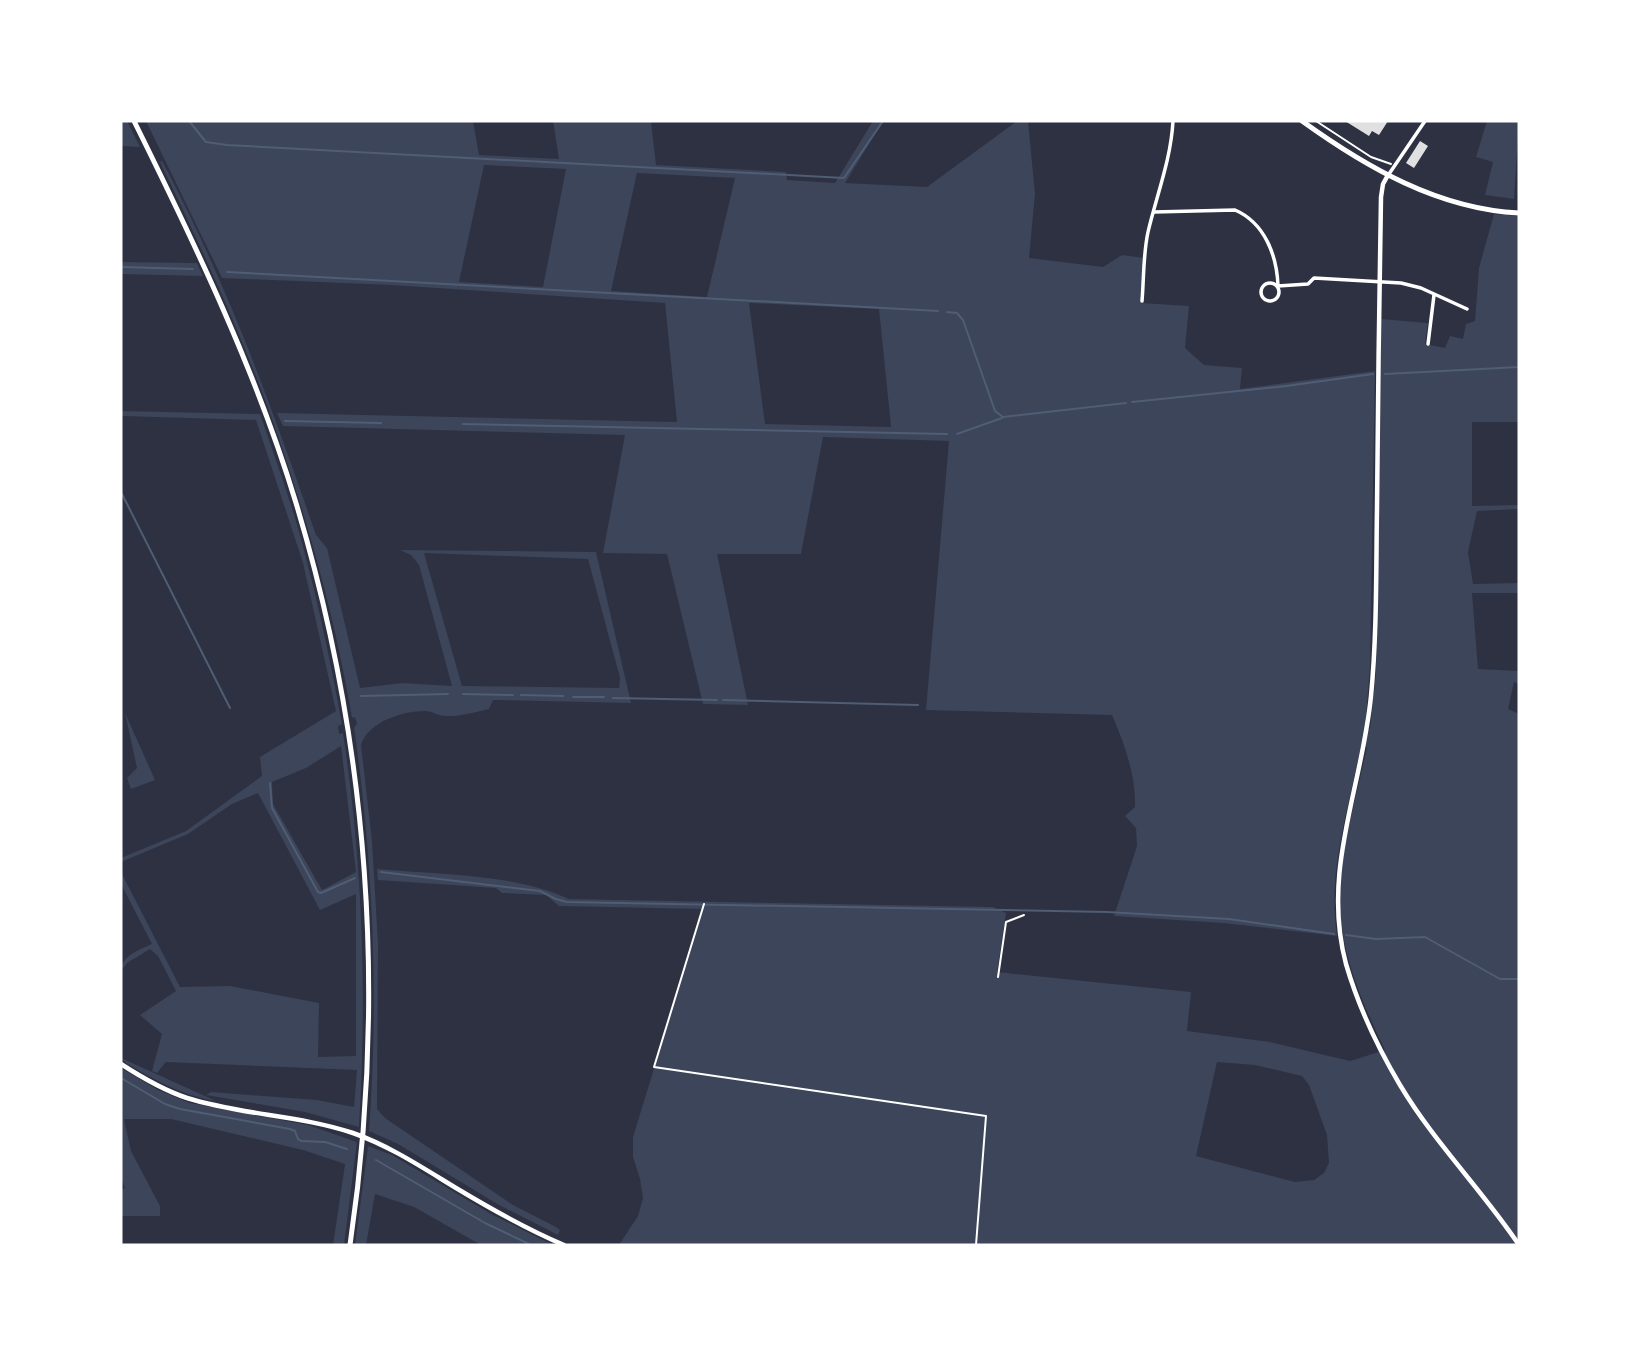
<svg xmlns="http://www.w3.org/2000/svg" width="1640" height="1366" viewBox="0 0 1640 1366" font-family="'Space Grotesk',sans-serif">
  <style>
    .green { fill: #3c4559; fill-rule: evenodd }
    .lines { fill: none; stroke-linecap: round; stroke-linejoin: round }
    .stream { stroke: #4f5d75; stroke-width: 2 }
    .building { fill: #e0e0e3 }
    .path { stroke: #fff; stroke-width: 2 }
    .minor { stroke: #fff; stroke-width: 3.5 }
    .tertiary { stroke: #fff; stroke-width: 4.5 }
    .secondary { stroke: #fff; stroke-width: 5 }
    .primary { stroke: #fff; stroke-width: 5 }
  </style>
  <rect width="100%" height="100%" fill="#2d3142"/>
  <g class="green">
    <path d="M121,121h6l13,26 -19,-1z"/>
    <path d="M146,121h327l6,34 80,4 -6,-38h98l5,44 130,7 1,8 48,3 38,-62h10l-38,62 82,4 90,-66h11l7,73 -6,64 74,9 19,-12 22,3 -3,45 48,3 -4,42 19,17 38,3 -2,21 135,-18 -5,294 -5,65 5,-1 6,-56 5,-354 47,4 -3,21 20,4 5,-12 13,3 3,-15 9,-3 4,-53 15,-54 25,2v206h-47v84l47,-1v4l-42,2 -9,41 5,32 46,-1v10h-47l6,76 41,2v13l-5,-2 -6,27 11,5v531h-900l19,-29 5,-18 -3,-19 -7,-22v-20l70,-228 -144,-3 -13,-11 -44,-2 -6,-5 -118,-8 -1,-11c62,6 136,4 192,30l424,8 13,6 -9,59 194,20 -4,39 83,11 80,19 35,-11c-23,-48 -46,-99 -45,-154 1,-50 17,-101 27,-149l-6,-2c-12,64 -34,126 -24,191l-114,-13 -109,-7 23,-70 -1,-18 -11,-12 10,-9c1,-32 -11,-64 -23,-92l-186,-5 23,-269 -126,-4 -22,117h-84l31,151 -45,-1 -36,-150 -64,-1 22,-118 -342,-9 -6,-13 400,9 -12,-119 -274,-18 -169,-7zM484,165l82,4 -23,118 -84,-5zM637,173l98,5 -28,119 -96,-6zM749,303l130,6 12,118 -126,-3zM1217,1062l38,3 47,11 7,9 18,50 2,28 -5,10 -10,7 -19,2 -99,-26z"/>
    <path d="M1487,121h32l-5,78 -29,-4 8,-33 -17,-5z"/>
    <path d="M162,161c64,119 110,246 154,374l11,13 33,140 42,-5 50,3 -33,-121 -8,-10 -11,-5 196,2 35,151 -138,-3 -4,9c-13,3 -30,8 -43,7 -8,0 -14,-5 -21,-5 -23,0 -57,11 -64,34l11,96 6,102 -1,166 8,9 128,87 43,22 4,3 -2,5 -59,-30 -101,-61 -29,-13c10,-136 4,-270 -15,-404l3,-3 -2,-7 -3,1c-18,-107 -48,-211 -85,-313 -31,-83 -69,-164 -107,-243zM424,553l164,6 32,119 -1,10 -157,-2z"/>
    <path d="M121,262l76,1 6,13 -82,-2z"/>
    <path d="M121,411l139,3c17,49 35,98 47,148 14,53 25,108 35,162l-4,2 1,8 4,-1c20,131 24,261 16,394l-54,-15 -99,-17 5,-3 106,8 37,7 3,-37 -191,-8 -9,11 -5,-2 10,-37 -22,-19 36,-24 -18,-35 -8,-7 -23,14 -6,8c0,-16 19,-21 31,-27l-31,-60v-12l59,115 50,-1 89,17 -1,54 38,-1v-162l-36,16 -62,-117 -26,11 -44,30 -67,28v-4l65,-27 76,-55 -2,-19 76,-46 -33,-148 -47,-143 -135,-4zM341,746l15,126 -34,18 -49,-86 -1,-22 34,-14z"/>
    <path d="M125,713l30,67 -24,9 -4,-11 10,-10z"/>
    <path d="M121,1058l95,43c-33,-5 -61,-21 -90,-38z"/>
    <path d="M121,1068l37,22 32,13 118,22 49,17 -13,103h-11l12,-81 -42,-14 -132,-31h-47l7,32 29,55v10h-39v-26l4,-2 -4,-10z"/>
    <path d="M368,1146l24,9 99,59 62,31h-72l-67,-38 -39,-13 -9,51h-11z"/>
  </g>
  <g class="lines">
    <g class="stream">
      <path d="M189,121l17,21 21,3 617,33 39,-57"/>
      <path d="M121,267l72,2"/>
      <path d="M227,272l711,39"/>
      <path d="M947,312l10,1 6,7 32,91 8,6 123,-14"/>
      <path d="M1385,374l134,-7"/>
      <path d="M1132,402l154,-16 87,-12"/>
      <path d="M285,421l96,2"/>
      <path d="M463,424l484,10"/>
      <path d="M957,434l45,-16"/>
      <path d="M121,492l109,216"/>
      <path d="M463,694l50,1"/>
      <path d="M521,695l42,1"/>
      <path d="M361,696l87,-2"/>
      <path d="M573,697h31"/>
      <path d="M613,698l104,2"/>
      <path d="M723,700l195,5"/>
      <path d="M270,783l2,25 46,84 3,1 34,-15"/>
      <path d="M381,872l159,19 16,8 11,3 540,10 122,7 105,15"/>
      <path d="M1346,935l30,4 49,-2 75,42h19"/>
      <path d="M121,1078l44,26 15,5 110,20 5,2 3,8 3,2 24,1 22,7"/>
      <path d="M376,1160l109,63 46,22"/>
    </g>
  </g>
  <g class="building">
    <path d="M1345,121h43l-9,14 -7,-4 -3,5z"/>
    <path d="M1420,141l8,5 -14,22 -8,-5z"/>
  </g>
  <g class="lines">
    <g class="path">
      <path d="M1316,121l55,36 20,7"/>
      <path d="M704,904l-50,163 332,49 -10,129"/>
      <path d="M998,977l8,-55 18,-7"/>
    </g>
    <g class="minor">
      <path d="M1389,174l36,-53"/>
      <path d="M1154,212l81,-2c30,13 42,46 43,76l30,-2 6,-6 87,5 20,5 46,21"/>
      <circle cx="1270" cy="292" r="9"/>
      <path d="M1142,301c2,-23 1,-46 6,-69 9,-38 23,-73 25,-111"/>
      <path d="M1428,344l6,-49"/>
    </g>
    <g class="tertiary">
      <path d="M1388,175l-5,9 -2,13c-2,104 -3,207 -4,311 -1,62 0,126 -6,188 -9,93 -50,174 -25,268 12,41 32,84 54,121 34,57 82,105 119,160"/>
      <path d="M121,1064c20,13 42,26 66,34 54,17 112,17 166,35 37,13 70,35 103,55 35,21 70,41 108,57"/>
    </g>
    <path class="secondary" d="M1302,121c64,46 136,88 217,92"/>
    <path class="primary" d="M134,121c61,123 122,250 162,382 73,242 91,493 54,742"/>
  </g>
  <rect width="1640" height="1366" fill="none" stroke="#ffffff" stroke-width="245"/>
</svg>
